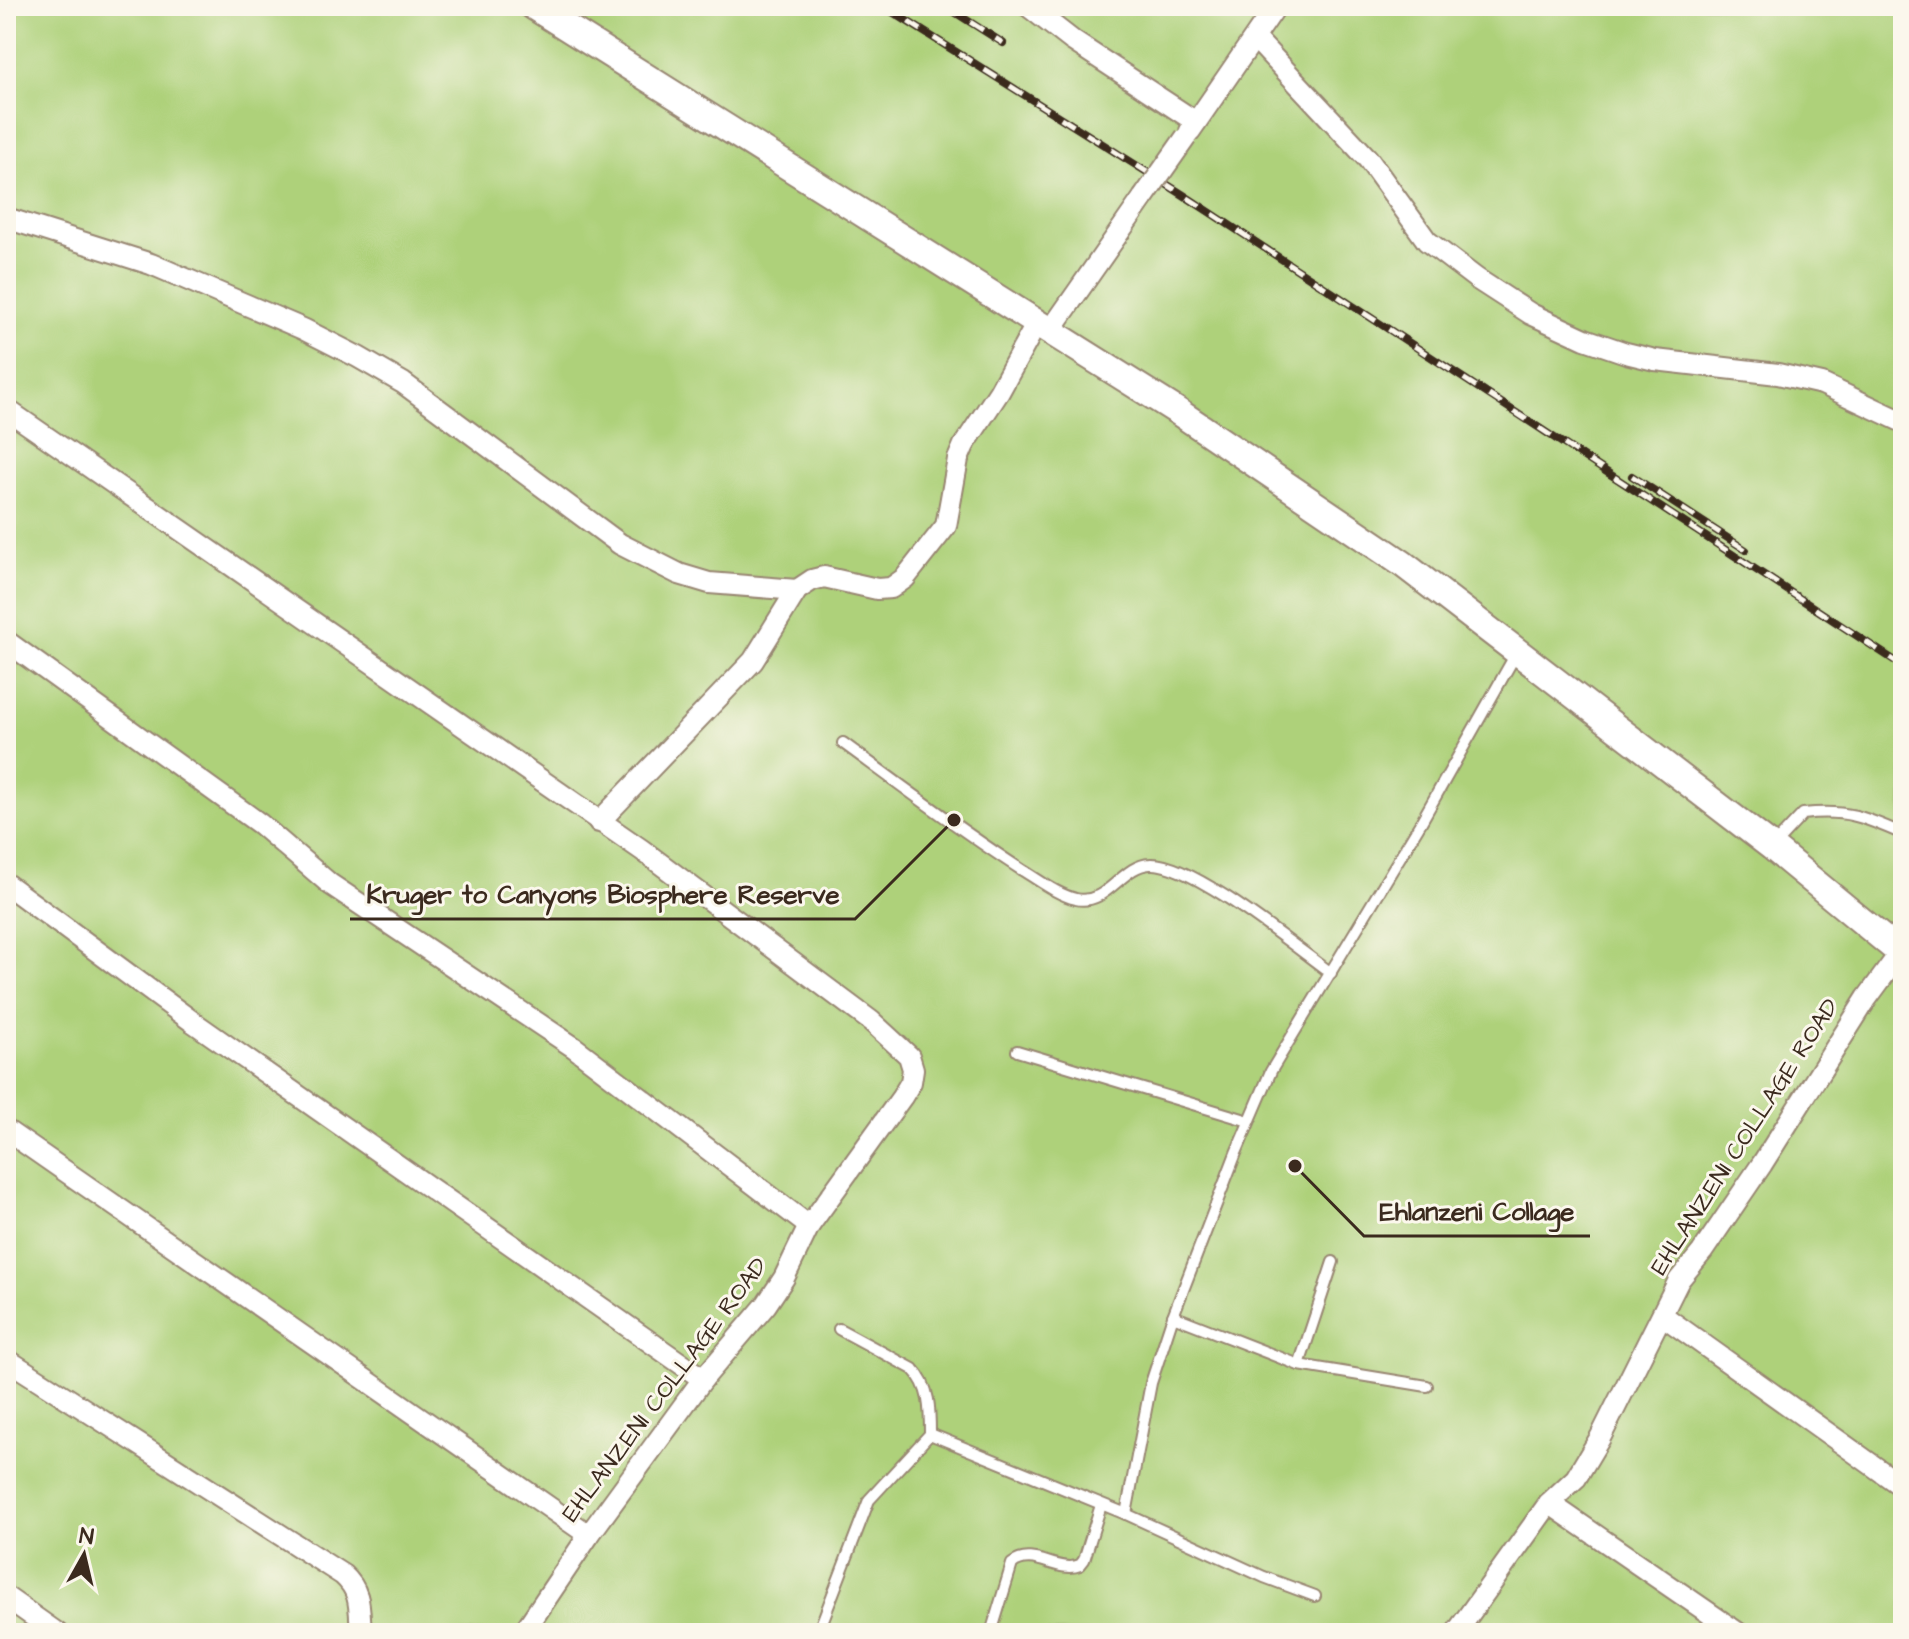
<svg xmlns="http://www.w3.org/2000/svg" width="1909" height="1639" viewBox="0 0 1909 1639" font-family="'Architects Daughter',sans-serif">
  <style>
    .green { fill: #aed17a; stroke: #747e4c; stroke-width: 2 }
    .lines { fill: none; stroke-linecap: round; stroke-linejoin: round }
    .service-casing { stroke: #988672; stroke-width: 14 }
    .minor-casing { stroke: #988672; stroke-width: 24 }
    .tertiary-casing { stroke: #988672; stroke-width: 30 }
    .service { stroke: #fff; stroke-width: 10 }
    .minor { stroke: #fff; stroke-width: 20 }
    .tertiary { stroke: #fff; stroke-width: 26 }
    .rail-casing { stroke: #3b2a1e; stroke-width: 8 }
    .rail { stroke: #fbf7ec; stroke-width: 5; stroke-dasharray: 15; stroke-linecap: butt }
    .minor-bridge-casing { stroke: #988672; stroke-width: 24; stroke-linecap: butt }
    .minor-bridge { stroke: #fff; stroke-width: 20 }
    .labels { text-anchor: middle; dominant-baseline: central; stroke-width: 6; stroke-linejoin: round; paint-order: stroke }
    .street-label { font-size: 24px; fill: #3b2a1e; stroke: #fbf7ec }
    .leader { fill: none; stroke: #3b2a1e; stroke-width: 3 }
    .callout-dot { fill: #3b2a1e; stroke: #fbf7ec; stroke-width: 3 }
    .callout-label { font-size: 26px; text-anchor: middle; font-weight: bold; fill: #3b2a1e; stroke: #fbf7ec; stroke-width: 6; stroke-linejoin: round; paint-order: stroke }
  </style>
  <rect width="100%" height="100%" fill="#fbf7ec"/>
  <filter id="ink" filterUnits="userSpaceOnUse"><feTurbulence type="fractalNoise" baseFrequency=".0125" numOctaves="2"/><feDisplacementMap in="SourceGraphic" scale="16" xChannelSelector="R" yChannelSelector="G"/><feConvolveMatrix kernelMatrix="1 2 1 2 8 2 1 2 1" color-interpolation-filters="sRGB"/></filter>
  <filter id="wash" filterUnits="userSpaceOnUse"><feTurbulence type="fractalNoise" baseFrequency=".006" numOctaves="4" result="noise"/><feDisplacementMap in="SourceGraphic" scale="32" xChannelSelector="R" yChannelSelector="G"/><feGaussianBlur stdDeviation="1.8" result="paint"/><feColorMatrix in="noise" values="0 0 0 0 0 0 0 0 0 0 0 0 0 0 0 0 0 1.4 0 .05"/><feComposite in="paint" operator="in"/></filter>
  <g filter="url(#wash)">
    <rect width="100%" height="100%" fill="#f4e2c7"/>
    <rect class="green" x="6" y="6" width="1897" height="1627"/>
  </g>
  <g filter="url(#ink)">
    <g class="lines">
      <g class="service-casing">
        <g id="service">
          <path d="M843,743c59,43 118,88 179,127 17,10 34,24 54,29 31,7 46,-34 74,-35 41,-3 145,83 181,109"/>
          <path d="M1773,846l30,-32c43,-5 61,3 100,20"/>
          <path d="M1017,1051l232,70"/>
          <path d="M1173,1316l126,49 128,21"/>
          <path d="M1299,1365l34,-103"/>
          <path d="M930,1434l196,80 138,63 51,19"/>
          <path d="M1126,1514l25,-131 22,-67 63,-163 35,-82 149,-247 97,-172"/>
          <path d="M818,1633l51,-133 61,-66c0,-25 0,-47 -17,-65l-74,-40"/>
          <path d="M991,1633l21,-69c21,-17 45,10 68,1l4,-5 17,-55"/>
        </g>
      </g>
      <g class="minor-casing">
        <g id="minor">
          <path d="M1028,6l45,35 123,81"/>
          <path d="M1255,38l113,121 59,82 50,38 54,35 54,25 41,14 29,7 123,14 44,10 81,38"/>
          <path d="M1190,131l86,-125"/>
          <path d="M6,218l145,46 152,65 55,28 45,26 217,161 59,30 30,9 88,7"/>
          <path d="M1051,330l92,-132"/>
          <path d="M6,409l636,441 229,171 38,35 4,13 -2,13 -9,15 -93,129 -25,52 -18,27 -63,74 -114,156 -66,98"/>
          <path d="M6,641l254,183 70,60 245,164 234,178"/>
          <path d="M599,822l154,-161 44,-71 15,-10 12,-3 53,12 14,-1 14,-10 41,-52 12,-67 6,-14 35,-53 39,-71"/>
          <path d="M6,884l187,138 510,357"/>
          <path d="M6,1130l583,405"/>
          <path d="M1662,1315l241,172"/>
          <path d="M6,1359l337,216c19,17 16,34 18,58"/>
          <path d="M1549,1503l189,130"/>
          <path d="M6,1597l51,36"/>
          <path d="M1456,1633l93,-130 27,-25 24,-40 79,-158 23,-28 60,-88 105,-166 33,-45"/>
        </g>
      </g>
      <g class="tertiary-casing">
        <path id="tertiary" d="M533,6l644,405 226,153 369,283 131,108"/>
      </g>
      <use href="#service" class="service"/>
      <use href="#minor" class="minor"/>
      <use href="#tertiary" class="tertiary"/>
      <g class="rail-casing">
        <g id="rail">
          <path d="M883,6l299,188 721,472"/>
          <path d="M945,6l58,37"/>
          <path d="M1632,476l114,74"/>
        </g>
      </g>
      <use href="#rail" class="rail"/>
      <g class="minor-bridge-casing">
        <path id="minor-bridge" d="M1143,198l43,-61"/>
      </g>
      <use href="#minor-bridge" class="minor-bridge"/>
    </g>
  </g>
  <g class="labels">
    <g class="street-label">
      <text transform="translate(1745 1137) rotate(-57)">EHLANZENI COLLAGE ROAD</text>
      <text transform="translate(665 1390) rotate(-53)">EHLANZENI COLLAGE ROAD</text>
    </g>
  </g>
  <path class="leader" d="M954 820L855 919H350M1295 1166L1364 1236H1590"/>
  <g class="callout-dot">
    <circle cx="954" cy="820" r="8"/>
    <circle cx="1295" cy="1166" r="8"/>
  </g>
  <g class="callout-label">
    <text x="603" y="903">Kruger to Canyons Biosphere Reserve</text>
    <text x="1477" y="1220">Ehlanzeni Collage</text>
  </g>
  <rect width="1909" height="1639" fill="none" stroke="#fbf7ec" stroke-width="32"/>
  <g transform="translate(84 1555) rotate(8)" stroke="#fbf7ec" stroke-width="6" paint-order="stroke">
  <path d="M0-6L14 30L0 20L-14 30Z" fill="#3b2a1e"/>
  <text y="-12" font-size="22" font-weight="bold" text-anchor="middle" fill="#3b2a1e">N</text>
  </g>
</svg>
